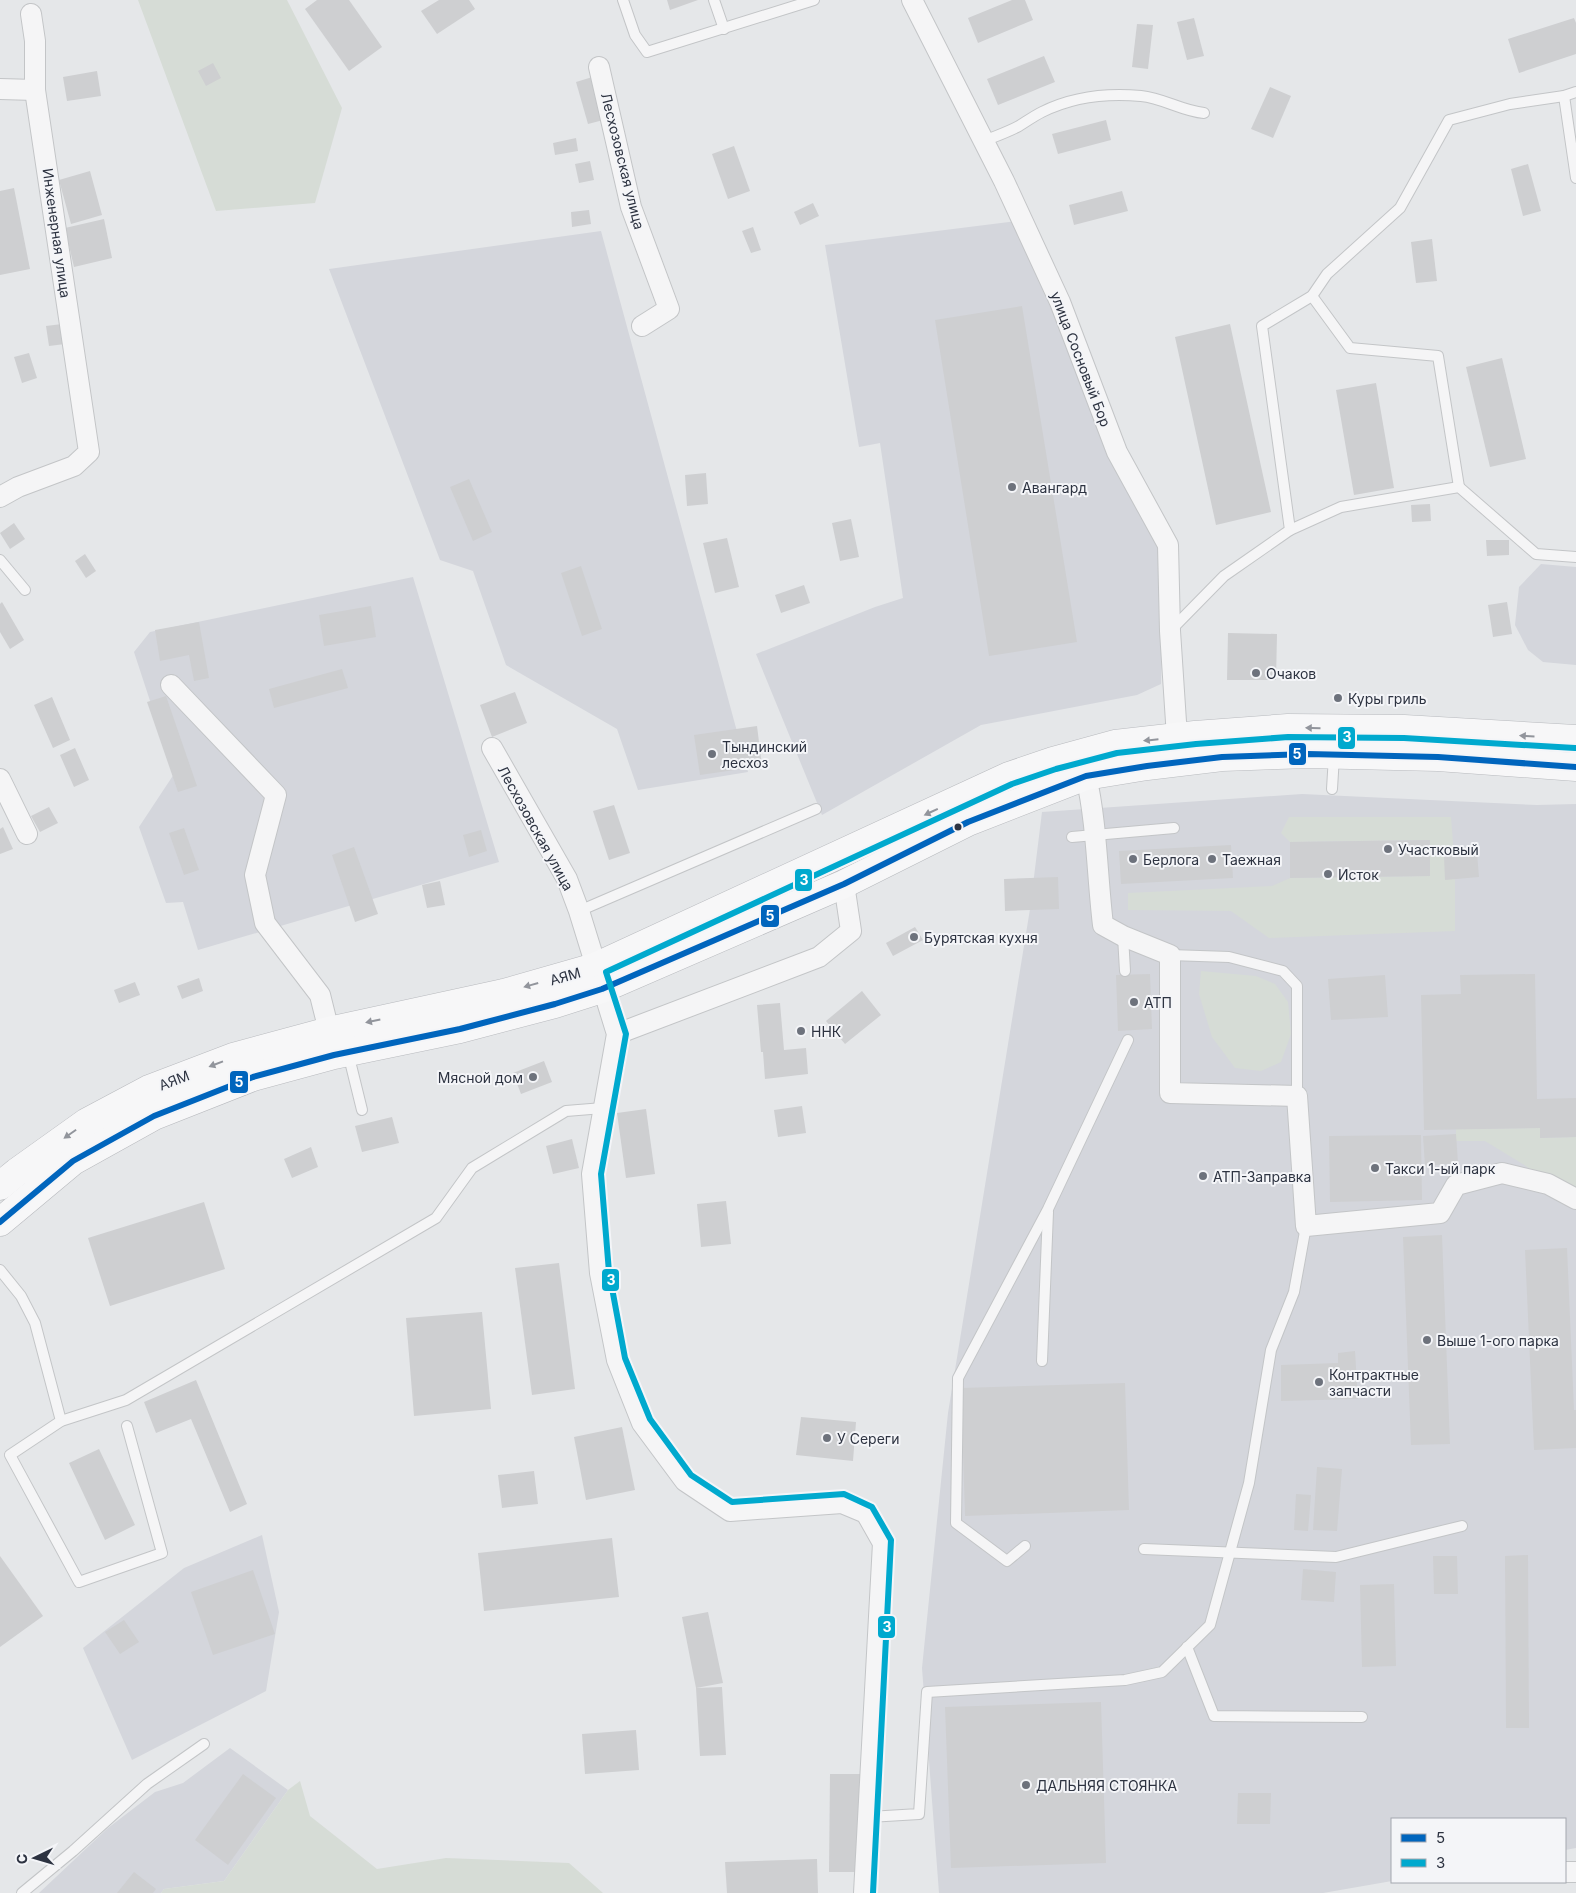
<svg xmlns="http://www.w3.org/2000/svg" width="1576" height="1893" viewBox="0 0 1576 1893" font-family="Inter,sans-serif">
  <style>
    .built { fill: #d4d6dc }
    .green { fill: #d6dcd6 }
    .building { fill: #cecfd1 }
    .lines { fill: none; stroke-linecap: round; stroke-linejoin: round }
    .service-casing { stroke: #c3c5c7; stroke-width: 12 }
    .minor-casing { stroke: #c3c5c7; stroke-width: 22 }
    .trunk-casing { stroke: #b8babe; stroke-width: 29 }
    .service { stroke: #f5f5f6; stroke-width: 10 }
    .minor { stroke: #f5f5f6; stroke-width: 20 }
    .trunk { stroke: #f7f7f8; stroke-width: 28 }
    .bus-1-casing { stroke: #f4f5f8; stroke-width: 10 }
    .bus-2-casing { stroke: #f4f5f8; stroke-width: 10 }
    .bus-1 { stroke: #0065bd; stroke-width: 6 }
    .bus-2 { stroke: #00a9ce; stroke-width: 6 }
    .oneway { fill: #92959c }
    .poi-dot { fill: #6d727c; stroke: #f4f5f8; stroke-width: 2 }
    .bus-dot { fill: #2d3341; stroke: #f4f5f8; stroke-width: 2 }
    .labels { text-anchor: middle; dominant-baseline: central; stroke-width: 4; stroke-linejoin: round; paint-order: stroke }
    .street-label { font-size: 14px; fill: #2d3341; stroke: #f4f5f8 }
    .poi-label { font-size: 14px; fill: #2d3341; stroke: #f4f5f8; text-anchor: start }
    .line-badge { stroke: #f4f5f8; stroke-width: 2 }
    .badge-label { font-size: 14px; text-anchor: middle; font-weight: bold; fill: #fff }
  </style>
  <rect width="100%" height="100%" fill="#e5e7e9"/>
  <g class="built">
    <path d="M1017,221l51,129 96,206 -3,128 -24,11 -156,30 -159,90 -66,-161 119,-47 28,-9 -23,-155 -21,4 -34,-202z"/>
    <path d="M601,231l147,541 -110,18 -21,-61 -111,-64 -33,-94 -33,-11 -111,-291z"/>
    <path d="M1541,564l35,3v98l-33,-3 -15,-12 -13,-25 4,-38z"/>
    <path d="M413,577l86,285 -301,88 -15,-48 -17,1 -27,-76 35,-53 -40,-122 16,-20z"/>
    <path d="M1302,794l235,11 39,-1v1044l-11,2v-31h-173v62l-69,12h-384l-17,-225 26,-255 82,-504 12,-97z"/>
    <path d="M262,1535l17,77 -13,79 -134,69 -49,-112 101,-80z"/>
    <path d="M230,1748l58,42 -64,91 -60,8 -3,4h-122l69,-65 47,-36 28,-9z"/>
  </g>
  <g class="green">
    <path d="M138,0h149l55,108 -27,95 -99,8z"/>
    <path d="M1289,817h162l4,52v62l-186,7 -38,-27 -103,-1v-17l144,-7 18,-8 140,-2v-36l-140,2 -9,-9z"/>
    <path d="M1201,971l55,5 19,8 13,18 3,32 -10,28 -20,9 -26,-3 -23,-31 -13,-43z"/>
    <path d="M1540,1128v10l36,-1v55l-42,-21 -49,-30h-29v-12z"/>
    <path d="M300,1781l10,35 67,53 69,-11 123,5 34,30h-442l3,-4 60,-8 64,-91z"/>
  </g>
  <g class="building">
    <path d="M317,0h32l33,47 -33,24 -44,-62z"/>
    <path d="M439,0h30l6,9 -38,25 -16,-23z"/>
    <path d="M667,0h31l-28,10z"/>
    <path d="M1012,0h13l8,20 -55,23 -10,-25z"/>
    <path d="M1194,18l10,38 -17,4 -10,-38z"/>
    <path d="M1574,18l2,5v31l-57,19 -11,-34z"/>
    <path d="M1137,24l16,1 -5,44 -16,-2z"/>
    <path d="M1044,56l11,26 -57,23 -11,-26z"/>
    <path d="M213,63l8,15 -15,8 -8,-15z"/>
    <path d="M97,71l4,25 -34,5 -4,-24z"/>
    <path d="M599,75l12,43 -23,6 -12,-42z"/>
    <path d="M1270,87l21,9 -18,42 -22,-9z"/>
    <path d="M1106,120l5,20 -53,14 -6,-20z"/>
    <path d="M576,138l2,13 -23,4 -2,-12z"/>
    <path d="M734,146l16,45 -22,8 -16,-45z"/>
    <path d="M590,161l4,19 -15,3 -4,-19z"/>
    <path d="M1528,164l13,47 -18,5 -12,-47z"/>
    <path d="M90,171l12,44 -31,9 -12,-44z"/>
    <path d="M14,188l16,81 -30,6v-84z"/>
    <path d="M1122,191l6,20 -54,14 -5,-20z"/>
    <path d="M813,203l6,13 -19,9 -6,-13z"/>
    <path d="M589,210l2,14 -19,3 -1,-15z"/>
    <path d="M104,219l8,39 -38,9 -9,-39z"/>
    <path d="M753,227l8,23 -10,3 -9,-22z"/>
    <path d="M1432,239l5,42 -21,2 -5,-41z"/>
    <path d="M1022,306l55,336 -88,14 -54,-336z"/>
    <path d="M62,324l3,20 -16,2 -3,-20z"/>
    <path d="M1230,324l41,188 -55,13 -41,-188z"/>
    <path d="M29,353l8,25 -15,5 -8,-26z"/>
    <path d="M1502,358l24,101 -36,8 -24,-100z"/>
    <path d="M1376,383l18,105 -40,7 -18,-105z"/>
    <path d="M706,473l2,31 -21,2 -2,-31z"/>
    <path d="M469,479l23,53 -19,9 -23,-54z"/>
    <path d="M1430,504l1,17 -19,1 -1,-17z"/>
    <path d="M851,519l8,38 -19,4 -8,-38z"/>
    <path d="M14,523l11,16 -15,10 -10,-16z"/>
    <path d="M727,538l12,49 -24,6 -12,-50z"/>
    <path d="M1486,540h23v15l-22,1z"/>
    <path d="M85,554l11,17 -10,7 -11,-17z"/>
    <path d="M581,566l21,63 -20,7 -21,-63z"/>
    <path d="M804,585l6,18 -29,10 -6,-18z"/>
    <path d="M2,602l22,38 -14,9 -10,-17v-28z"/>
    <path d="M1507,602l5,32 -19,3 -5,-32z"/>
    <path d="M371,606l5,31 -52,9 -5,-31z"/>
    <path d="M199,622l10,56 -15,3 -5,-26 -29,6 -5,-31z"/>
    <path d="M1228,633l49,1 -1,46h-49z"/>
    <path d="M342,669l6,19 -74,20 -5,-19z"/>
    <path d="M515,692l12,31 -35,14 -12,-32z"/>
    <path d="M1336,692l8,3 -5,9 -7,-4z"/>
    <path d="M166,696l31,90 -19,6 -31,-90z"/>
    <path d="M52,697l18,43 -17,8 -19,-43z"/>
    <path d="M757,726l5,40 -62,9 -6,-40z"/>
    <path d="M75,748l14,32 -15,7 -14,-32z"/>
    <path d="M614,805l16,48 -21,7 -16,-49z"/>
    <path d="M49,807l9,16 -18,9 -9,-16z"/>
    <path d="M3,827l10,22 -13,5v-25z"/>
    <path d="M184,828l15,42 -15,5 -15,-42z"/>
    <path d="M481,830l6,21 -18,6 -6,-22z"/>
    <path d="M1430,840v36l-140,2v-36z"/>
    <path d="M1231,845l2,33 -112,6 -2,-33z"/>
    <path d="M354,847l24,67 -23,8 -23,-67z"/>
    <path d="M1477,853l2,24 -34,3 -1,-24z"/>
    <path d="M1058,877l1,32 -54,2 -1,-32z"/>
    <path d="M440,881l5,24 -18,3 -5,-23z"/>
    <path d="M915,927l8,13 -30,16 -7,-13z"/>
    <path d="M1150,974l2,55 -34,2 -2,-56z"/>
    <path d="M1535,974l2,125 39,-1v39l-36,1v-10l-116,2 -3,-135 40,-1 -1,-19z"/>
    <path d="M1385,975l3,42 -57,3 -3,-41z"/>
    <path d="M199,978l4,13 -21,8 -5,-13z"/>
    <path d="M135,982l5,13 -21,8 -5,-13z"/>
    <path d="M862,991l19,24 -36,29 -19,-23z"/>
    <path d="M780,1003l4,47 22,-2 2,26 -43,5 -2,-27h-2l-4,-47z"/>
    <path d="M544,1061l8,21 -31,12 -8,-21z"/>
    <path d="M802,1106l4,27 -28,4 -4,-27z"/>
    <path d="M646,1109l9,65 -29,4 -9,-65z"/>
    <path d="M392,1117l7,26 -37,9 -7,-26z"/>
    <path d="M1456,1134l2,29 -33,3 -2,-30z"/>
    <path d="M1421,1135l1,65 -92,2 -1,-66z"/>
    <path d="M572,1139l7,29 -26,6 -7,-28z"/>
    <path d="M311,1147l7,20 -26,11 -8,-19z"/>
    <path d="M726,1201l5,43 -30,3 -4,-43z"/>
    <path d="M204,1202l21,67 -115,37 -22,-68z"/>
    <path d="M1442,1235l8,209 -39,1 -8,-208z"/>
    <path d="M1567,1248l7,162h2v38l-42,2 -9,-200z"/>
    <path d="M559,1263l16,126 -43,6 -17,-127z"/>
    <path d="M482,1312l9,97 -77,7 -8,-98z"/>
    <path d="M1355,1351l3,48 -77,2v-36l57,-2v-10z"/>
    <path d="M196,1380l51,124 -17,8 -39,-93 -35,14 -12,-31z"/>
    <path d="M1125,1383l4,127 -164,6 -4,-128z"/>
    <path d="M801,1417l55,5 -3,39 -57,-6z"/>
    <path d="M622,1427l13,63 -49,10 -12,-63z"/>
    <path d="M99,1449l36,76 -30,15 -36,-77z"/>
    <path d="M1317,1467l25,2 -5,62 -24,-1z"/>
    <path d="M534,1471l4,33 -36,4 -4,-33z"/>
    <path d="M1296,1494l15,1 -3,36 -14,-1z"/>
    <path d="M612,1538l7,59 -135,14 -6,-58z"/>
    <path d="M1528,1555l1,173h-23l-1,-172z"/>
    <path d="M0,1556l43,60 -43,31z"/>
    <path d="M1433,1556h24l1,38h-24z"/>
    <path d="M1303,1569l33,3 -2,30 -33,-2z"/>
    <path d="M253,1570l22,64 -62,21 -22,-63z"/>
    <path d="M1394,1584l2,82 -34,1 -2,-82z"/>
    <path d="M708,1612l15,71 -27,5 26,-1 4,68 -26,1 -4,-68 -14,-71z"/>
    <path d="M124,1620l15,22 -19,12 -15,-22z"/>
    <path d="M1101,1702l5,161 -155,5 -6,-161z"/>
    <path d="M636,1730l3,40 -54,4 -3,-40z"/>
    <path d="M243,1774l33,24 -48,67 -33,-25z"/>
    <path d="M830,1774h30l-1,98h-30z"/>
    <path d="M1238,1793h33l-1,31h-33z"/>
    <path d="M817,1859l1,34h-91l-2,-31z"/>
    <path d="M134,1872l22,17 -3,4h-36z"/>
  </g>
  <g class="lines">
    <g class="service-casing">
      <g id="service">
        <path d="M623,0l12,35 12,17 167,-52"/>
        <path d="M714,0l10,29"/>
        <path d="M1564,96l12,82"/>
        <path d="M984,141c12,-5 24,-9 35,-15 8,-5 15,-10 23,-14 30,-15 66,-19 99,-16 22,2 41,15 63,17"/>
        <path d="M1312,296l38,52 88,8 21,131"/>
        <path d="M1290,530l51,-23 118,-20 77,67 40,3"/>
        <path d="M0,560l25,30"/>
        <path d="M1170,631l54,-55 66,-46 -28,-204 50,-30 15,-22 73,-66 49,-88 61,-16 54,-8 12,-4"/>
        <path d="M1332,789l2,-33"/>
        <path d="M1072,837l102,-9"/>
        <path d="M579,911l237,-102"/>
        <path d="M1123,936l2,35"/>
        <path d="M1170,955l59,2 54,14 14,15v110"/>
        <path d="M348,1053l14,57"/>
        <path d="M0,1270l21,26 14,27 26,98"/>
        <path d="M1042,1361l6,-149"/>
        <path d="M127,1426l35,127 -83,29 -69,-127 51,-34 65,-21 310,-182 36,-50 94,-57 37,-3"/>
        <path d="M1025,1546l-18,15 -51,-38 2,-145 90,-169 80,-169"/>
        <path d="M1144,1549l192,8 126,-31"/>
        <path d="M1187,1647l27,69 148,1"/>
        <path d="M869,1817l50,-3 8,-122 198,-12 37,-8 48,-47 39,-142 22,-133 23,-58 12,-66"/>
        <path d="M22,1893l51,-42 74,-67 57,-40"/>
      </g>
    </g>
    <g class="minor-casing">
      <g id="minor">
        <path d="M912,0l92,181 56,121 57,150 51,93 2,86 7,106"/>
        <path d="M599,67l32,140 38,102 -27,17"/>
        <path d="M0,89l35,1"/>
        <path d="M0,497l18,-10 56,-21 15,-14 -54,-362v-49l-4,-27"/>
        <path d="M171,685l105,110 -21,80 10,48 55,72 9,36"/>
        <path d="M492,748l75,131 12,32 38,123 -25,140 8,99 17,87 25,63 43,58 45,30 112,-8 24,10 17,30 -19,350"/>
        <path d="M1086,776c11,48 11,99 17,149l20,11 47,19v138l127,3 9,130 134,-13 16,-28 46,-12 46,11 28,15"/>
        <path d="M0,779l27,55"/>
        <path d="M617,1034l202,-77 32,-26 -7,-47"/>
        <path d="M1565,1872h11"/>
      </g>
    </g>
    <g class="trunk-casing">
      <g id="trunk">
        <path d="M0,1186l17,-14 70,-50 62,-33 84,-32 96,-26 175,-38 91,-26 414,-191 44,-15 62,-17 80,-9 93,-7 116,1 172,10"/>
        <path d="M0,1222l73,-61 81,-45 99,-39 81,-22 126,-26 95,-25 47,-15 242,-105 124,-62 118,-46 61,-10 75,-9 86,-3 130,3 138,10"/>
      </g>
    </g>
    <use href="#service" class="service"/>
    <use href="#minor" class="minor"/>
    <use href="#trunk" class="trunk"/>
    <g class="bus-1-casing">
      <path id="bus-1" d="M0,1222l73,-61 81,-45 99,-39 81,-22 126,-26 95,-25 47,-15 242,-105 124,-62 118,-46 61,-10 75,-9 86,-3 130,3 138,10"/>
    </g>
    <g class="bus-2-casing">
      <path id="bus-2" d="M873,1893l18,-353 -19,-33 -28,-13 -112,8 -41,-27 -41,-56 -25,-61 -16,-86 -8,-98 25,-140 -20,-62 406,-188 44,-15 61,-16 79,-9 92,-7 116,1 171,10"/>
    </g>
    <use href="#bus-1" class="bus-1"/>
    <use href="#bus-2" class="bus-2"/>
  </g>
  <defs><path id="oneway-solid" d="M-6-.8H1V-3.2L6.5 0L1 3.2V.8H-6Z" transform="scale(1.25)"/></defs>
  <g class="oneway">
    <use href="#oneway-solid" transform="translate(1313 728) rotate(-179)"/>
    <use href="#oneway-solid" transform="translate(1527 736) rotate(-177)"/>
    <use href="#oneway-solid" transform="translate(1151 740) rotate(174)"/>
    <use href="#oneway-solid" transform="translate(931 812) rotate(155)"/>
    <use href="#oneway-solid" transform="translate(531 985) rotate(164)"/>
    <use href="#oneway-solid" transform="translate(373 1021) rotate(168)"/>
    <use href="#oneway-solid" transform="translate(216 1064) rotate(159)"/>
    <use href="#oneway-solid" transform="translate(70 1134) rotate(145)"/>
  </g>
  <g class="poi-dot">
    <circle cx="1012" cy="487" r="5"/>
    <circle cx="1256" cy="673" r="5"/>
    <circle cx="1338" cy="698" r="5"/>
    <circle cx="712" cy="754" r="5"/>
    <circle cx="1388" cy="849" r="5"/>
    <circle cx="1133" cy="859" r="5"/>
    <circle cx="1212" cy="859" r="5"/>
    <circle cx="1328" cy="874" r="5"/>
    <circle cx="914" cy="937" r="5"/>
    <circle cx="1134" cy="1002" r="5"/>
    <circle cx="801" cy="1031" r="5"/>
    <circle cx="533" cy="1077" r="5"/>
    <circle cx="1375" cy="1168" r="5"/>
    <circle cx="1203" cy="1176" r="5"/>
    <circle cx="1427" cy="1340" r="5"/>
    <circle cx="1319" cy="1382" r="5"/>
    <circle cx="827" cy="1438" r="5"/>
    <circle cx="1026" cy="1785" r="5"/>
  </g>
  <circle class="bus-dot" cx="958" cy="827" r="4.5"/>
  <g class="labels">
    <g class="street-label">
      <text transform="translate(623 161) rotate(76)">Лесхозовская улица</text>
      <text transform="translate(57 233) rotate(82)">Инженерная улица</text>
      <text transform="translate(1081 359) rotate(69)">улица Сосновый Бор</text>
      <text transform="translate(536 828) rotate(61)">Лесхозовская улица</text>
      <text transform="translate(565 976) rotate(-16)">АЯМ</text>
      <text transform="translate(174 1080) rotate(-21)">АЯМ</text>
    </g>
    <g class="poi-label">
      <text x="1022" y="487">Авангард</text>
      <text x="1266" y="673">Очаков</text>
      <text x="1348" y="698">Куры гриль</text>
      <text x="722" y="746">Тындинский<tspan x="722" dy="16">лесхоз</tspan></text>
      <text x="1398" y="849">Участковый</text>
      <text x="1143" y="859">Берлога</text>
      <text x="1222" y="859">Таежная</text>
      <text x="1338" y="874">Исток</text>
      <text x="924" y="937">Бурятская кухня</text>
      <text x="1144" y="1002">АТП</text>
      <text x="811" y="1031">ННК</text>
      <text x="523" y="1077" text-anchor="end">Мясной дом</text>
      <text x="1385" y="1168">Такси 1-ый парк</text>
      <text x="1213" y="1176">АТП-Заправка</text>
      <text x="1437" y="1340">Выше 1-ого парка</text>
      <text x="1329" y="1374">Контрактные<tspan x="1329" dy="16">запчасти</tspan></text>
      <text x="837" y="1438">У Сереги</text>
      <text x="1036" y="1785">ДАЛЬНЯЯ СТОЯНКА</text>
    </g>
  </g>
  <g class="line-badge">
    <rect x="1337" y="726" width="19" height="24" rx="5" fill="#00a9ce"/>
    <rect x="1288" y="742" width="19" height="24" rx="5" fill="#0065bd"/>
    <rect x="794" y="868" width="19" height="24" rx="5" fill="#00a9ce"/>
    <rect x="760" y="904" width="20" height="24" rx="5" fill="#0065bd"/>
    <rect x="229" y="1070" width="20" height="24" rx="5" fill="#0065bd"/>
    <rect x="601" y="1268" width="19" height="24" rx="5" fill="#00a9ce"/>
    <rect x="877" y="1615" width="19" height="24" rx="5" fill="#00a9ce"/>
  </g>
  <g class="badge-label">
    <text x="1347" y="742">3</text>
    <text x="1297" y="759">5</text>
    <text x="804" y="885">3</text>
    <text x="770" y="921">5</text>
    <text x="239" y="1087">5</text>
    <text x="611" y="1285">3</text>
    <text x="887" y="1632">3</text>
  </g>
  <rect x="1391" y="1818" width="175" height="65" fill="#f4f5f8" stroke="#a4a7af"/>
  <rect x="1401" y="1834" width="25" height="8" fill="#0065bd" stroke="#a4a7af"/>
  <text x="1436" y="1843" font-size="15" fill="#2d3341">5</text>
  <rect x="1401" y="1859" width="25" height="8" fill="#00a9ce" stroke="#a4a7af"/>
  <text x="1436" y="1868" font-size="15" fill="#2d3341">3</text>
  <g transform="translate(35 1858) rotate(265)" stroke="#f4f5f8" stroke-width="4" paint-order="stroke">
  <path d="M0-4L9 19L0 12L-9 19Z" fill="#2d3341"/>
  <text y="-8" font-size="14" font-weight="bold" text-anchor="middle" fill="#2d3341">С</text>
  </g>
</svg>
